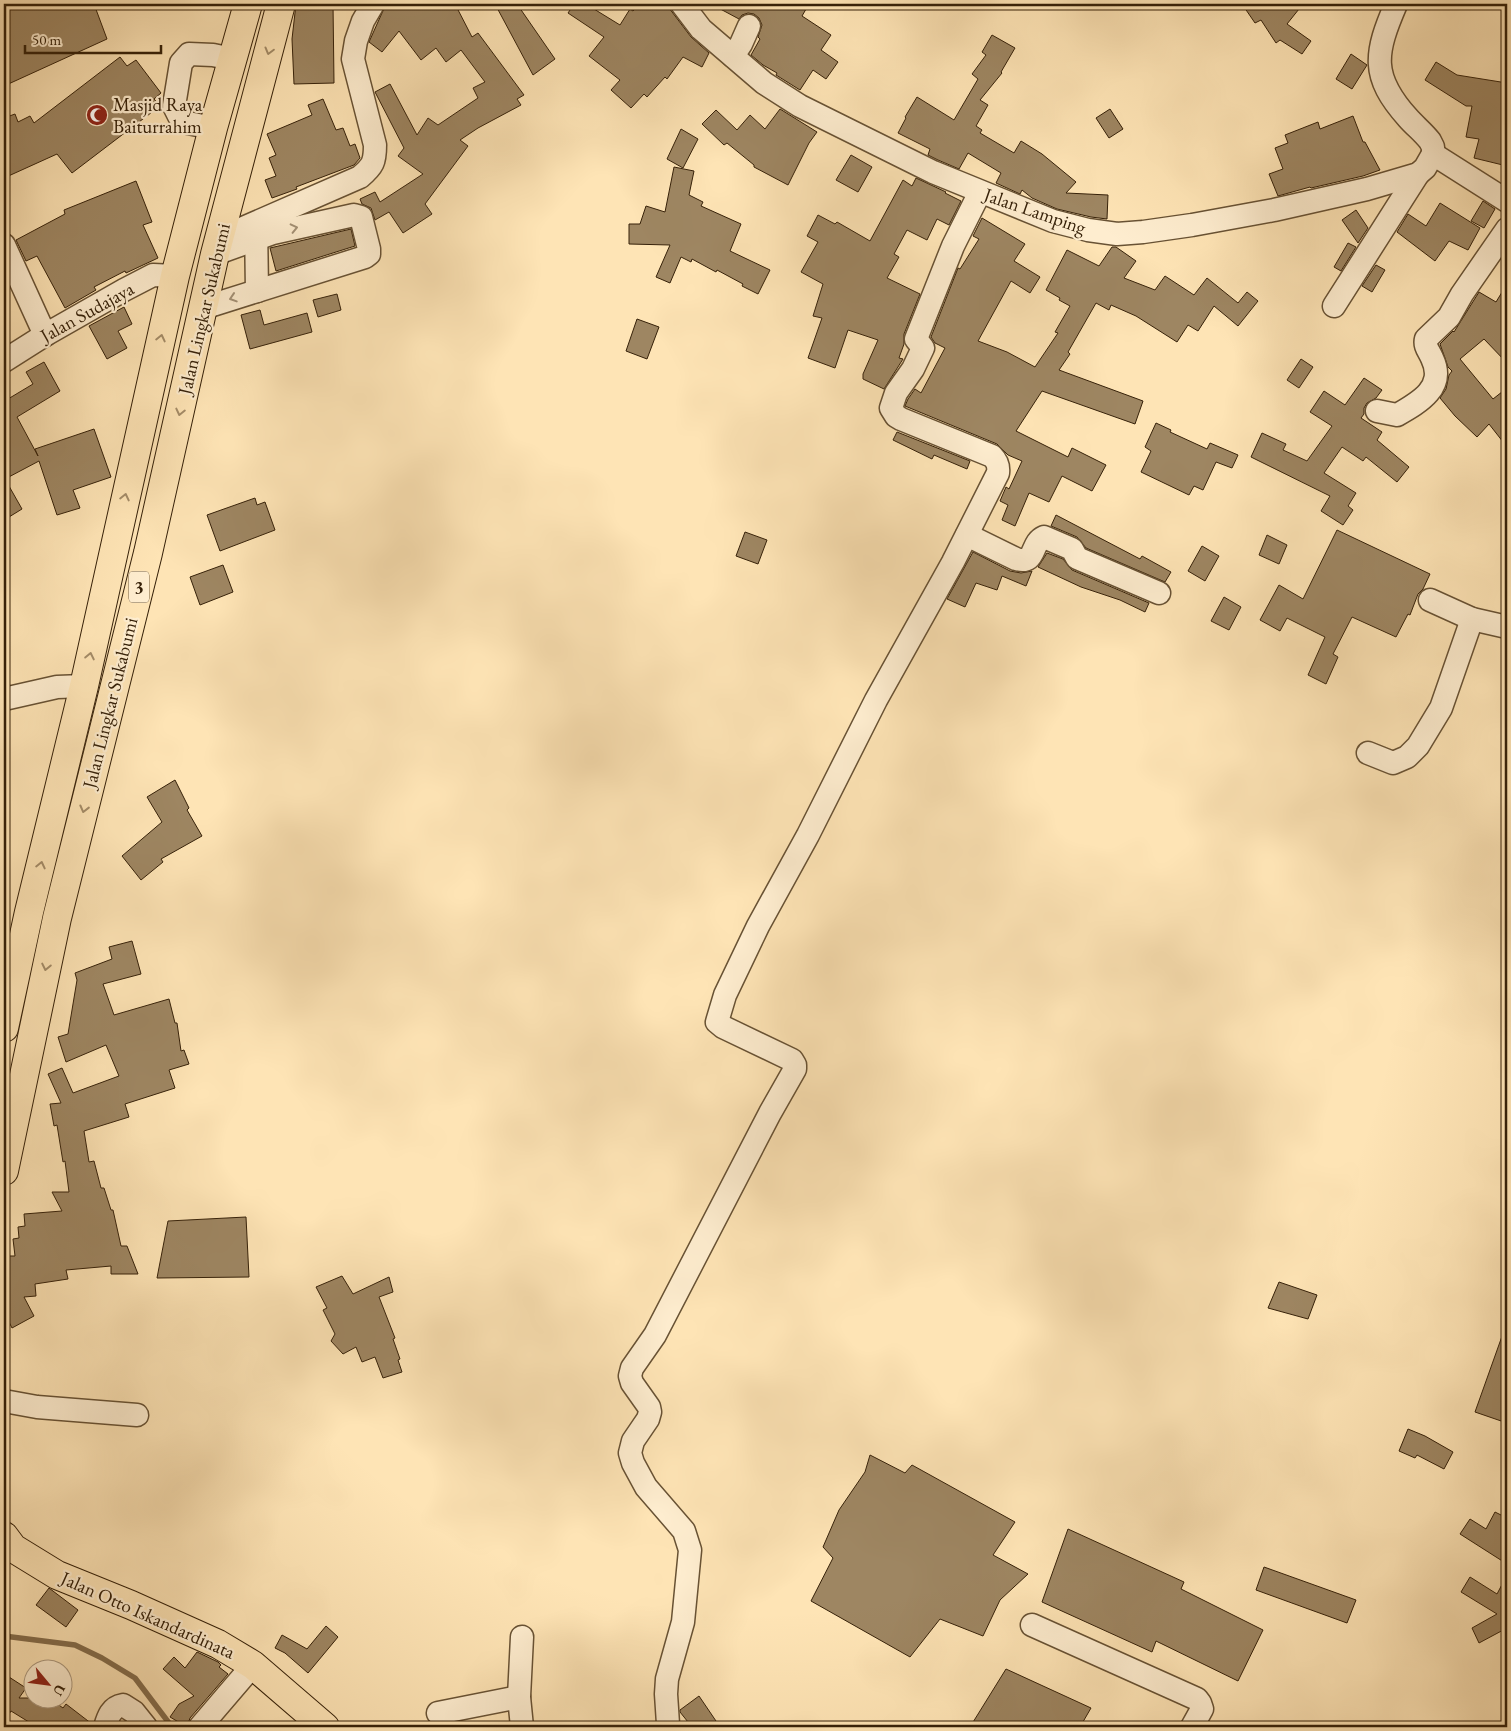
<svg xmlns="http://www.w3.org/2000/svg" width="1511" height="1731" viewBox="0 0 1511 1731" font-family="'EB Garamond',serif">
  <style>
    .lines { fill: none; stroke-linecap: round; stroke-linejoin: round }
    .stream { stroke: #856e4d; stroke-width: 5.5 }
    .building { fill: #9e8662; stroke: #362109 }
    .minor-casing { stroke: #685234; stroke-width: 25 }
    .major-casing { stroke: #362109; stroke-width: 30 }
    .minor { stroke: #feedcf; stroke-width: 22 }
    .major { stroke: #fee4b5; stroke-width: 28 }
    .oneway { stroke: #a48c68 }
    .oneway2 { stroke: #a49176 }
    .labels { text-anchor: middle; dominant-baseline: central; stroke-width: 4.5; stroke-linejoin: round; paint-order: stroke }
    .shield { fill: #feedcf; stroke: #725e44; stroke-width: 1 }
    .shield-label { font-size: 18px; font-weight: bold; fill: #362109 }
    .poi-label { font-size: 19px; fill: #362109; stroke: #feedcf; text-anchor: start }
    .street-label { font-size: 19px; fill: #362109; stroke: #feedcf }
  </style>
  <rect width="100%" height="100%" fill="#fee4b5"/>
  <filter id="stains"><feTurbulence type="fractalNoise" baseFrequency=".004" numOctaves="4"/><feColorMatrix values="0 0 0 0 .2 0 0 0 0 .09 0 0 0 0 .02 0 0 0 .5 -.17"/></filter>
  <radialGradient id="worn" r=".72"><stop offset=".6" stop-color="#630" stop-opacity="0"/><stop offset="1" stop-color="#630" stop-opacity=".3"/></radialGradient>
  <g class="lines">
    <path class="stream" d="M4,1636l71,9 27,13 33,20 37,49"/>
  </g>
  <g class="building">
    <path d="M4,4h90l13,35 -103,47z"/>
    <path d="M296,4h37l1,79 -40,1 -2,-45z"/>
    <path d="M386,4h69l17,33 6,-4 46,62 -7,4 4,6 -43,23 -18,12 8,6 -43,58 7,10 -29,19 -14,-21 -14,8 -4,-12 -9,-4 -2,-5 15,-7 5,10 43,-28 -25,-18 6,-8 -29,-56 15,-8 27,51 11,-17 10,7 40,-27 -5,-10 12,-6 -24,-32 -15,12 -10,-14 -15,12 -22,-29 -17,21 -13,-10z"/>
    <path d="M495,4h22l38,55 -22,16z"/>
    <path d="M574,4h24l-4,5 26,16 10,-16 3,2 7,-7h26l25,33 18,16 -7,14 -19,-10 -16,22 -2,-2 -18,20 -3,-3 -13,14 -20,-18 9,-10 -31,-24 15,-19 -36,-24z"/>
    <path d="M711,4h98l-7,12 29,19 -10,15 17,12 -12,17 -13,-9 -13,20 -24,-15 1,-2 -14,-8 -12,-10 9,-16 -2,-2 4,-12 -3,-7 -5,-4 -6,-1 -6,2 -3,4z"/>
    <path d="M1242,4h61l-16,20 24,17 -9,13 -22,-14 -4,3 -15,-23 -6,3z"/>
    <path d="M992,35l23,13 -14,24 1,1 -22,27 8,5 -12,21 6,4 -2,3 34,20 7,-12 21,13 34,28 -10,11 42,2 -1,24 -16,-2 -34,-8 -25,-11 -10,-8 -2,4 -24,-11 5,-10 -33,-20 -9,16 -21,-9 -10,-5 2,-6 -32,-16 8,-15 -1,-1 12,-20 37,23 24,-41 -6,-5 14,-19 -4,-3z"/>
    <path d="M1351,54l16,11 -15,24 -16,-10z"/>
    <path d="M120,57l7,9 9,-6 25,33 -7,6 6,7 -88,67 -15,-19 -53,24v-60l11,-4 3,8 12,-6 4,7z"/>
    <path d="M1436,62l21,13 50,8v83l-33,-8 5,-19 -13,-2 6,-31h-6l-41,-26z"/>
    <path d="M323,99l13,31 7,-2 7,18 5,-2 5,14 -6,7 -58,22 1,2 -25,9 -7,-18 11,-4 -7,-18 7,-3 -9,-21 45,-19 -4,-10z"/>
    <path d="M780,109l37,23 -8,11 -21,42 -34,-18v-2l-27,-22 -3,2 -22,-21 14,-14 21,20 13,-15 15,14z"/>
    <path d="M1110,109l13,20 -14,9 -13,-20z"/>
    <path d="M1353,116l10,26h2l15,28 -17,6 -52,12 -1,-1 -32,9 -9,-22 14,-5 -8,-21 13,-5 -3,-8 33,-13 2,7z"/>
    <path d="M681,129l17,10 -15,29 -16,-9z"/>
    <path d="M851,155l21,12 -14,25 -22,-12z"/>
    <path d="M674,167l20,4 -5,24 14,7 -2,4 40,18 -11,27 40,19 -12,24 -16,-8 1,-2 -26,-14 -1,2 -24,-13 -1,3 -10,-5 -11,26 -14,-6 14,-32 -41,-1v-20h11l6,-18 19,6z"/>
    <path d="M916,178l30,14 -1,1 16,8 -12,24 -12,-6 -10,21 -20,-10 -13,24 5,3 -12,21 33,16 -16,40v10l-5,14 4,1 -19,30 -21,-10v-5l15,-34 -30,-10 -13,38 -27,-10 14,-40 -9,-2 10,-32 -22,-12 17,-30 -11,-6 11,-21 17,9 2,-2 33,19 33,-61 9,6z"/>
    <path d="M136,181l16,41 -9,3 15,33 -32,15 -1,-2 -31,16 2,3 -31,18 -28,-52 -11,5 -10,-21 49,-26 -1,-4z"/>
    <path d="M1483,201l12,8 -11,19 -13,-7z"/>
    <path d="M1440,203l40,25 -12,22 -19,-9 -14,20 -38,-29 11,-18 18,12z"/>
    <path d="M1356,210l12,18 -10,15 -16,-23z"/>
    <path d="M982,218l43,26 -11,17 26,16 -10,16 -19,-12 -33,60 29,11 28,15 23,-34 -3,-1 15,-26 -11,-6 1,-2 -14,-8 21,-40 32,16 13,-19h4l20,14 -12,17 31,12 10,-14 29,19 13,-17 31,25 9,-11 11,9 -20,25 -24,-20 -16,25 -10,-6 -11,17 -41,-26 -25,-11 -2,5 -13,-7 -28,49 2,2 -11,16 84,31 -8,23 -93,-33 -26,40 52,26 4,-9 34,17 -14,26 -30,-15 -13,26 -20,-9 -14,33 -13,-6 6,-15 -8,-4 6,-14 3,2 13,-28 -14,-6 -11,-11 -92,-38 3,-7 7,-10 6,4 24,-45 -10,-5 -4,-6 27,-69 2,1 19,-30 -6,-3z"/>
    <path d="M351,229l4,17 -79,25 -6,-23z"/>
    <path d="M1348,243l8,4 -15,24 -7,-4z"/>
    <path d="M1376,265l9,5 -13,22 -10,-6z"/>
    <path d="M1507,284v79l-23,-24 -24,20 33,40 14,-11v59l-18,-23 -12,13 -22,-21 -15,-18 6,-9 3,-14 3,-4 -4,-4 -8,-23 13,-13 1,1 25,-40 17,10z"/>
    <path d="M337,294l4,16 -23,7 -5,-17z"/>
    <path d="M124,307l8,17 -14,7 9,17 -20,11 -18,-33z"/>
    <path d="M260,310l4,15 43,-12 5,19 -62,17 -9,-34z"/>
    <path d="M637,319l22,8 -12,32 -21,-8z"/>
    <path d="M1301,359l12,8 -14,21 -12,-8z"/>
    <path d="M44,362l16,29 -43,26 21,39 -3,-7 59,-20 17,48 -38,13 7,18 -23,7 -18,-54 -34,18 17,30 -13,8 -5,-8v-117l4,7 25,-15 -7,-12z"/>
    <path d="M1364,378l18,12 -6,8 -9,5 -3,5v6l-3,4 21,14 -5,8 32,27 -12,15 -31,-25 -3,4 -21,-14 -18,26 32,20 -8,13 5,4 -10,15 -22,-14 9,-15 -79,-39 11,-24 24,11 -3,6 24,11 25,-35 -22,-14 14,-21 21,14z"/>
    <path d="M1156,423l15,7 -1,2 37,17 3,-6 28,12 -6,13 -16,-6 -13,28 -9,-4 -5,9 -48,-23 10,-21 -6,-4z"/>
    <path d="M897,432l73,29 -3,8 -33,-14 -2,4 -39,-19z"/>
    <path d="M255,498l2,7 8,-3 10,28 -55,21 -13,-36z"/>
    <path d="M1056,515l84,44 2,-3 29,16 -6,10 -79,-34 -9,-11 -26,-11z"/>
    <path d="M1337,530l93,44 -7,15 -5,5 -8,21 -2,-1 -12,23 -44,-20 -19,37 5,3 -12,27 -18,-9 17,-38 -38,-19 -7,13 -20,-11 19,-35 24,14z"/>
    <path d="M745,532l22,8 -9,24 -22,-8z"/>
    <path d="M1267,535l20,10 -8,19 -20,-9z"/>
    <path d="M1202,546l17,10 -14,25 -17,-10z"/>
    <path d="M973,552l37,19 11,2 11,-2 -6,15 -24,-10 -5,14 -21,-7 -11,24 -18,-8z"/>
    <path d="M1047,553l16,6 9,11 77,33 -4,9 -25,-12 -39,-13 -43,-20z"/>
    <path d="M223,565l10,27 -33,13 -10,-28z"/>
    <path d="M1224,597l17,10 -12,23 -18,-9z"/>
    <path d="M175,780l14,28 -2,2 15,26 -41,23 2,3 -22,18 -19,-24 40,-34 -15,-25z"/>
    <path d="M132,941l9,33 -38,10 11,31 55,-16 6,24h2l4,28 3,-1 5,14 -20,6 6,18 -50,16 4,13 -45,14 5,31 5,-1 7,27h3l7,22h2l8,36h6l11,28h-27v-8l-45,4 2,9 -33,5 1,12 -12,1 10,19 -22,12 -8,-16v-37l4,-19h7l-2,-17 6,-1 -1,-11 7,-1 -1,-12 38,-3 -10,-19h17l-4,-31 -2,1 -6,-37 -3,1 -4,-22 11,-1 -13,-29 14,-6 11,25 46,-17 -13,-31 -40,17 -8,-25 10,-3 9,-54 -2,-7 37,-14 -3,-12z"/>
    <path d="M246,1217l3,60 -92,1 11,-57z"/>
    <path d="M342,1276l11,18 36,-17 4,15 -14,5 16,41 -2,1 7,20 -2,1 4,12 -19,6 -8,-21 -13,5 -6,-15 -13,7 -12,-13 4,-7 -12,-24 4,-2 -11,-21z"/>
    <path d="M1279,1282l38,13 -9,24 -40,-11z"/>
    <path d="M1506,1325h1v98l-32,-11z"/>
    <path d="M1408,1429l17,7 28,16 -9,17 -27,-14 -2,3 -16,-7z"/>
    <path d="M870,1455l35,18 7,-8 103,57 -22,33 35,19 -28,26 -17,36 -43,-17 -30,38 -99,-56 22,-43 -10,-11 16,-37 26,-38z"/>
    <path d="M1495,1512l12,6v46l-47,-30 10,-15 16,10z"/>
    <path d="M1068,1529l116,53 -3,7 82,41 -25,51 -82,-40 -4,11 -110,-50z"/>
    <path d="M1264,1567l92,33 -9,23 -91,-33z"/>
    <path d="M1507,1575v53l-28,15 -7,-15 25,-14 -36,-22 9,-15 27,17z"/>
    <path d="M49,1588l29,22 -12,17 -30,-22z"/>
    <path d="M326,1626l12,11 -30,36 -23,-20 -10,-5 7,-13 25,14z"/>
    <path d="M197,1652l21,10 3,3 -2,2 9,7 -38,44 -3,9 -17,-10 9,-13 15,-8 -31,-27 11,-12 11,11z"/>
    <path d="M1006,1669l85,39 -11,19h-110z"/>
    <path d="M9,1677l17,11 -7,10h30l14,10 3,-4 26,20v3h-55l-26,-16 -7,11v-37z"/>
    <path d="M699,1696l17,25 -8,6h-16l-12,-15v-2z"/>
  </g>
  <g class="lines">
    <g class="minor-casing">
      <g id="minor">
        <path d="M682,4l19,25 63,54 36,23 133,66 120,49 35,9 29,4 26,-2 49,-7 82,-15 93,-21 51,-15 7,-6 8,-14 74,47"/>
        <path d="M1396,4c-21,49 -26,72 12,114 7,8 15,14 22,23l3,6v7"/>
        <path d="M733,56l8,-12 8,-18"/>
        <path d="M213,128l-25,-5 -9,-7 -5,-10 7,-43 8,-9 24,1 19,4"/>
        <path d="M256,224l1,67"/>
        <path d="M234,232l126,-55c13,-11 15,-15 15,-32l-22,-86 3,-18 7,-20 10,-17"/>
        <path d="M4,245l41,90"/>
        <path d="M1334,306l84,-132"/>
        <path d="M203,308l162,-51 4,-3v-5l-8,-32 -7,-2 -81,18 -58,21"/>
        <path d="M4,361l41,-26 79,-45 29,-15 22,1"/>
        <path d="M1377,411l20,4c23,-13 49,-28 35,-57 -3,-7 -8,-12 -6,-19l23,-22 13,-23 45,-65"/>
        <path d="M967,535l49,24c21,6 14,-16 28,-22l28,12 5,9 82,35"/>
        <path d="M1430,600l42,19 35,8"/>
        <path d="M4,699l53,-12 27,-1"/>
        <path d="M1368,753l25,10 14,-6 11,-11 23,-38 31,-89"/>
        <path d="M4,1401l33,6 100,8"/>
        <path d="M1032,1625l165,74 3,4 2,6 -10,18"/>
        <path d="M522,1637l-3,60 3,30"/>
        <path d="M438,1713l81,-16"/>
        <path d="M668,1724l-2,-30 1,-15 16,-57 7,-72 -6,-19 -38,-44 -13,-24 -3,-10 3,-12 15,-22 2,-7 -1,-5 -17,-24 -2,-7 2,-8 23,-33 115,-222 25,-44v-4l-3,-5 -69,-33 -6,-5 8,-27 33,-69 50,-91 68,-135 77,-138 45,-89c1,-8 -1,-12 -6,-17l-91,-37 -5,-3 -5,-8 5,-15 17,-24 10,-21 -7,-9 37,-93 27,-54"/>
        <path d="M105,1727c3,-10 6,-20 18,-22l11,7 12,15"/>
        <path d="M200,1727l53,-62"/>
      </g>
    </g>
    <g class="major-casing">
      <g id="major">
        <path d="M4,1028l25,-116 55,-226 91,-410 38,-148 35,-124"/>
        <path d="M4,1171l53,-253 91,-365 67,-299 66,-250"/>
        <path d="M4,1536l9,12 44,27 74,30 87,39 35,21 72,62"/>
      </g>
    </g>
    <use href="#minor" class="minor"/>
    <use href="#major" class="major"/>
  </g>
  <defs><path id="oneway-chevron" d="M-2-3.5L2.5 0L-2 3.5" fill="none" stroke-width="1.6" stroke-linecap="round" stroke-linejoin="round" transform="scale(1.25)"/></defs>
  <g class="oneway">
    <use href="#oneway-chevron" transform="translate(269 51) rotate(105)"/>
    <use href="#oneway-chevron" transform="translate(161 338) rotate(-77)"/>
    <use href="#oneway-chevron" transform="translate(180 412) rotate(103)"/>
    <use href="#oneway-chevron" transform="translate(125 497) rotate(-77)"/>
    <use href="#oneway-chevron" transform="translate(90 656) rotate(-78)"/>
    <use href="#oneway-chevron" transform="translate(84 809) rotate(104)"/>
    <use href="#oneway-chevron" transform="translate(41 865) rotate(-77)"/>
    <use href="#oneway-chevron" transform="translate(46 967) rotate(102)"/>
  </g>
  <g class="oneway2">
    <use href="#oneway-chevron" transform="translate(294 228) rotate(-13)"/>
    <use href="#oneway-chevron" transform="translate(233 298) rotate(162)"/>
  </g>
  <defs>
    <g id="mosque-disc" transform="scale(1.125)"><circle r="9.5" fill="#8f2418" stroke="#feedcf"/><path d="M3.5-4.9A6 6 0 1 0 3.5 4.9A5 5 0 1 1 3.5-4.9Z" fill="#fff"/></g>
  </defs>
  <g fill-rule="evenodd">
    <use href="#mosque-disc" x="97" y="115"/>
  </g>
  <g class="labels">
    <rect class="shield" x="129" y="571.5" width="20" height="31" rx="4"/>
    <g class="shield-label">
      <text x="139" y="587">3</text>
    </g>
    <g class="poi-label">
      <text x="113" y="104">Masjid Raya<tspan x="113" dy="22">Baiturrahim</tspan></text>
    </g>
    <g class="street-label">
      <text transform="translate(1035 211) rotate(19)">Jalan Lamping</text>
      <text transform="translate(204 309) rotate(-77)">Jalan Lingkar Sukabumi</text>
      <text transform="translate(87 312) rotate(-29)">Jalan Sudajaya</text>
      <text transform="translate(110 703) rotate(-76)">Jalan Lingkar Sukabumi</text>
      <text transform="translate(148 1615) rotate(24)">Jalan Otto Iskandardinata</text>
    </g>
  </g>
  <rect width="1511" height="1731" fill="none" stroke="#fee4b5" stroke-width="20"/>
  <rect x="5" y="5" width="1501" height="1721" fill="none" stroke="#362109" stroke-width="2.5"/>
  <rect x="10" y="10" width="1491" height="1711" fill="none" stroke="#362109"/>
  <g transform="translate(48 1684) rotate(119)"><circle r="24" fill="#feedcf" stroke="#ae9b80"/>
  <path d="M0-4L9 19L0 12L-9 19Z" fill="#8f2418"/>
  <text y="-8" font-size="14" font-weight="bold" text-anchor="middle" fill="#362109">U</text>
  </g>
  <path d="M25 45v8h136v-8" fill="none" stroke="#362109" stroke-width="2.5"/>
  <text x="32" y="45" font-size="15" fill="#362109" stroke="#feedcf" stroke-width="4" paint-order="stroke">50 m</text>
  <rect width="100%" height="100%" filter="url(#stains)"/>
  <rect width="100%" height="100%" fill="url(#worn)"/>
</svg>
